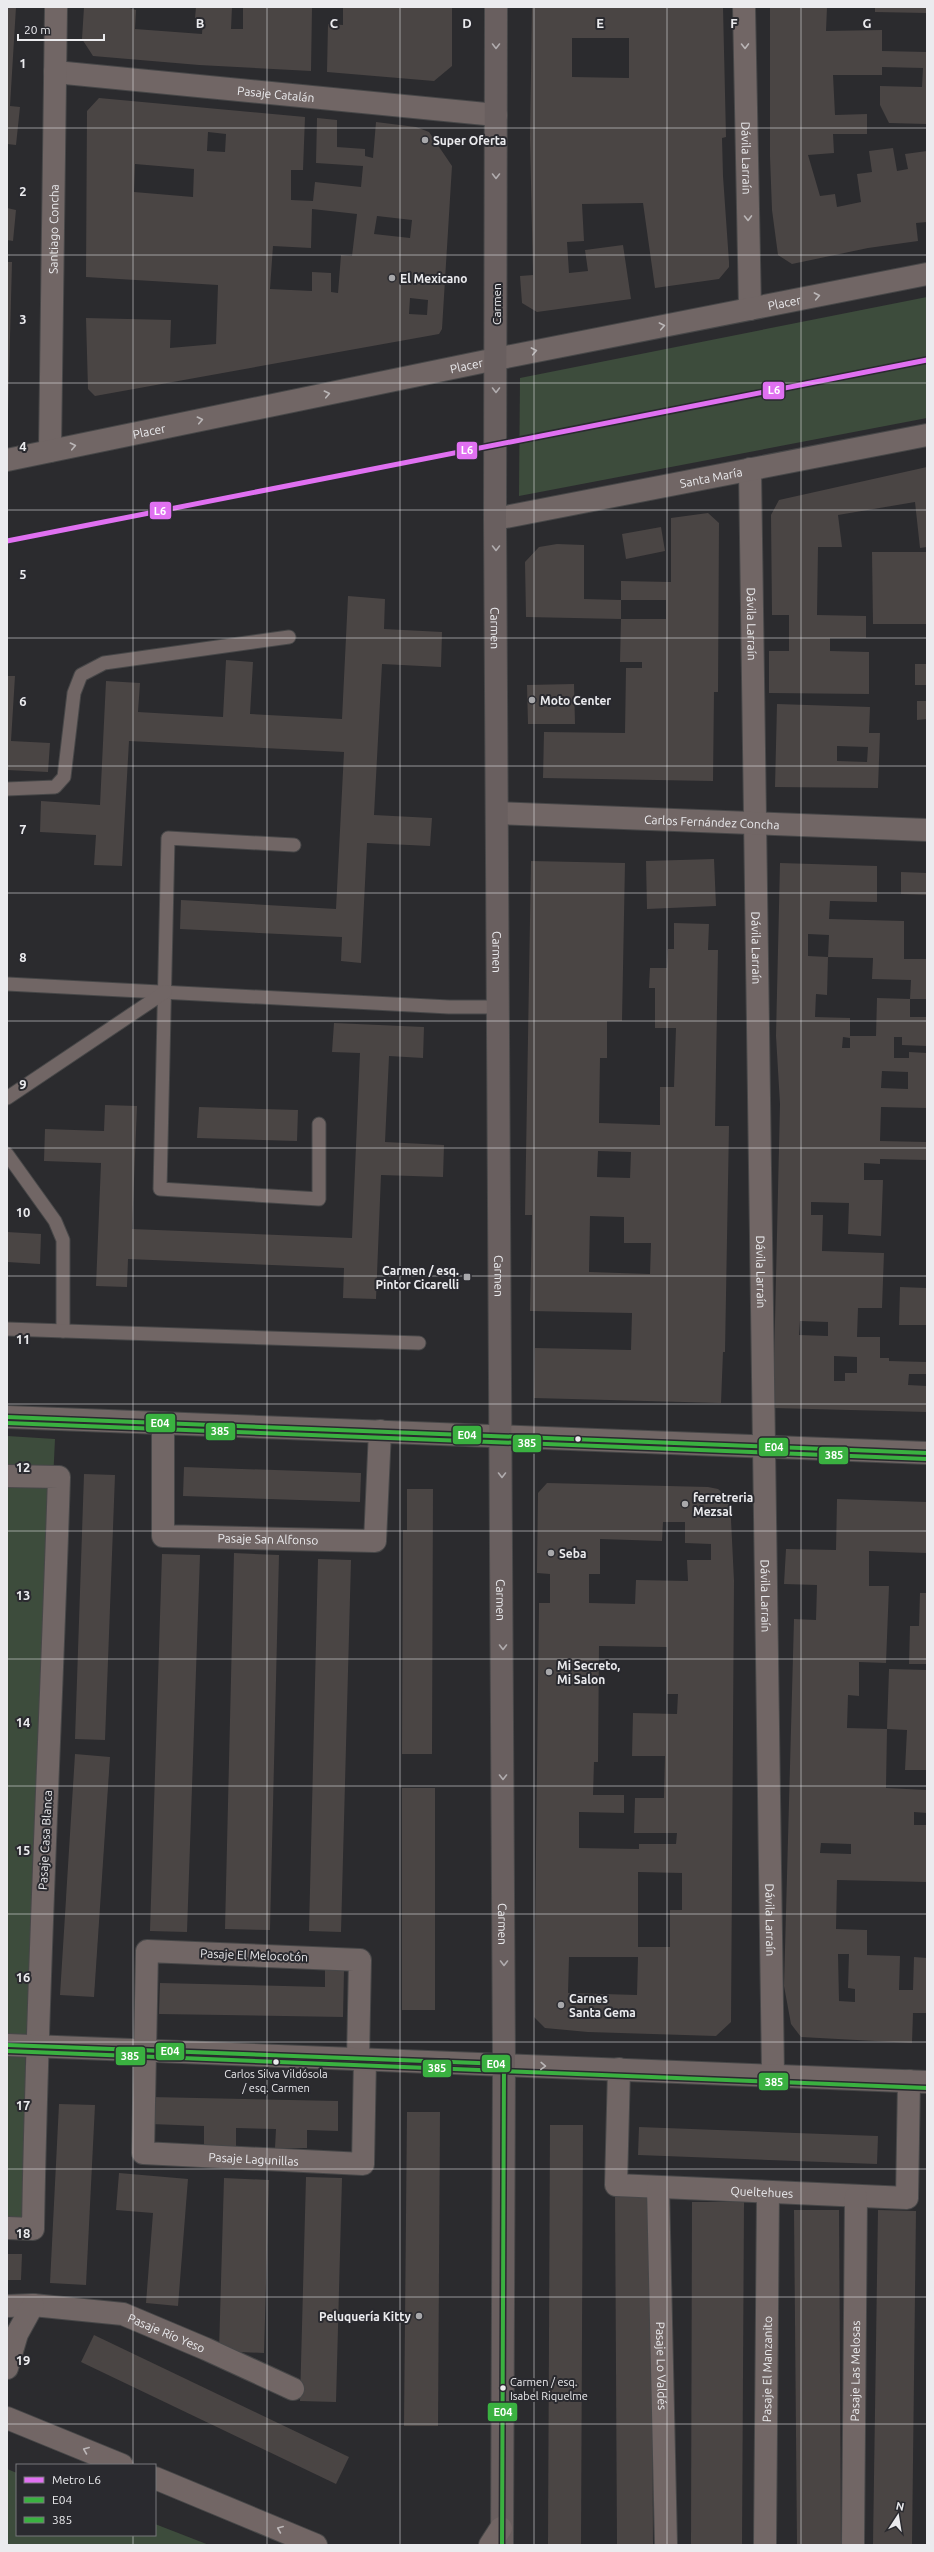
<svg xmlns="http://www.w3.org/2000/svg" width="934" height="2552" viewBox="0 0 934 2552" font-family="Ubuntu,sans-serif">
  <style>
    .green { fill: #3d4c3c }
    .building { fill: #4a4544; fill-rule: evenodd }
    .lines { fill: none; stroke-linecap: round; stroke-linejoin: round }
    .service-casing { stroke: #474748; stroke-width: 15 }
    .minor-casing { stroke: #474748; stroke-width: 24 }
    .tertiary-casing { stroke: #474748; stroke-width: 24 }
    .secondary-casing { stroke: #474748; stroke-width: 24 }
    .primary-casing { stroke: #474748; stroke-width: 24 }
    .service { stroke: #716665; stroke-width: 13 }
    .minor { stroke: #716665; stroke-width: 22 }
    .tertiary { stroke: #716665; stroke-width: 22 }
    .secondary { stroke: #695f5f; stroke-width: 22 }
    .primary { stroke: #726665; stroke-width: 22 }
    .bus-1-casing { stroke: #2a2a2f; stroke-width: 7 }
    .bus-2-casing { stroke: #2a2a2f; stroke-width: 7 }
    .bus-1 { stroke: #3ab140; stroke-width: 4 }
    .bus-2 { stroke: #3ab140; stroke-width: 4 }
    .metro-1-casing { stroke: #2a2a2f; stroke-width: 8 }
    .metro-1 { stroke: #e070f1; stroke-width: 5 }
    .oneway { stroke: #b0acae }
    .oneway2 { stroke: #bab6b7 }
    .oneway3 { stroke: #bbb6b7 }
    .grid { fill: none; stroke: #ebebee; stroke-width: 1; stroke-opacity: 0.55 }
    .poi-dot { fill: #a8a8ab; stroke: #2a2a2f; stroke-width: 1.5 }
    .bus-dot { fill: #ebebee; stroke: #2a2a2f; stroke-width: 1.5 }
    .labels { text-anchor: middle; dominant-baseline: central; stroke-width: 4; stroke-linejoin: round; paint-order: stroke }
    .bus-label { font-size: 11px; fill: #ebebee; stroke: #2a2a2f }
    .street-label { font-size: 12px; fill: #ebebee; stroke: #2a2a2f }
    .poi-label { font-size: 12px; font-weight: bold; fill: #ebebee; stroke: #2a2a2f; text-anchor: start }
    .grid-label { font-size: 13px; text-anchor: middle; font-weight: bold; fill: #ebebee; stroke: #2a2a2f; stroke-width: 4; stroke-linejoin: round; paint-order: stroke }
    .line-badge { stroke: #2a2a2f; stroke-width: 1.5 }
    .badge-label { font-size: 11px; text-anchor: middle; font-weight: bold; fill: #fff }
  </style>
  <rect width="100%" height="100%" fill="#2b2b2e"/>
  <g class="green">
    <path d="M927,297v121l-408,78 1,-118z"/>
    <path d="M7,1436l48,3 -30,627 4,155 -22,-1z"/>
    <path d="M7,2469l10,4v62h138v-11l54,21h-202z"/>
  </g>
  <g class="building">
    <path d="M7,7h9l-6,99 10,1 -4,38 -9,-1z"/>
    <path d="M84,7h42l10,3 -1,19 67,5 1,-16h-8l1,-11h36l-1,22h12v-22h69l-1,64 -112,-6 -106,-9 -11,-17z"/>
    <path d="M343,7h109v59l-18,15 -107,-9 1,-48 15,1z"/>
    <path d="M532,7h191l3,130 -4,1 1,38 6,86v5l-10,12 -64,9 -12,-85 -61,1 2,37 -17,1 2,31 19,-2 -3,-21 38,-5 8,54 -94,13 -15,-9 -2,-27 13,-1 -3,-137zM572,38h57v40l-57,-1z"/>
    <path d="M770,7h57l-1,24 56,-1v21l45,1v72l-38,-1 -9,-18v-19l42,1 1,-19 -41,-1v8h-49l2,40 32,-1v20h-34l1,19 -26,2 12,41 15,-2 2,13 24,-5 -4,-28 15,-2 -3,-21 24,-3 4,23 11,-2 -3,-15 22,-3v71l-11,1 2,18 -50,7 -76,16 -14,-9 -6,-45 -2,-53z"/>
    <path d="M875,7h52v6l-52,-1z"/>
    <path d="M99,98l206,19 -2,53h-12v30l22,1 2,-19 46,5 2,-21 -47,-3 1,-45 20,2v27l28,2v7l8,2 3,-36 40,5 13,5 23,34 -10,163 -3,5 -344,62 -7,-7 -2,-71 85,2 -1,28 46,-4 2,-59 -132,-8 1,-166zM208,132l18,2 -1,18 -18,-1zM135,164l59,5 -1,28 -59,-5zM312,209l45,5 -5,42 -11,-1 -3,38 -7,-1v-19l-19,-1v19l-42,-2 3,-43 38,2zM377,216l35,4 -2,18 -36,-4zM410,298l18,2 -1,15 -18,-1z"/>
    <path d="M7,208l9,2 -3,31 -6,-1z"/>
    <path d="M7,262h5l-4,151h-1z"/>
    <path d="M927,467v80l-7,1 -5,-46 -77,13 4,32h-24l-1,68 49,1v22h-36v13l39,1v42l-100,-1v-42h20v-36h-17l-1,-100 8,-15z"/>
    <path d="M708,513l11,10 -1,169h-4l-1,89 -170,-3 1,-46 81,1 1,-65h16v-6h-22l1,-43h45v-19h-45v-19l50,1v-64z"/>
    <path d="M661,527l4,24 -39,8 -4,-25z"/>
    <path d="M557,544l27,1v54l37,1v19l-95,-2 -1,-55 14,-15z"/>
    <path d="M872,552h55v72h-54z"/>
    <path d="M348,596l37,3 -1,30 58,3 -1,35 -59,-3 -8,151 58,3 -2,28 -63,-3 -6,120 -20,-2 1,-24 -162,-8 1,-29 155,9 8,-157 -215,-11 -7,125 -28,-1 2,-30 -56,-3 1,-31 59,4 6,-124 34,2 -2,29 85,5 3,-57 27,2 -3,52 92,5z"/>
    <rect x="915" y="664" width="12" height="21"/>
    <path d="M7,676h8l-4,65 39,2 -2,29 -41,-2z"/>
    <path d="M574,684l1,40h-47l-1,-39z"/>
    <path d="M917,701h10v18l-10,1z"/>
    <path d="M777,704l93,3 -1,26h11l-2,55 -103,-1zM837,746l31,1 -1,15 -30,-1z"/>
    <path d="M714,859l2,47 -69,3 -1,-48z"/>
    <path d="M531,861l94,2 -3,158h-15v37h-7l-1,65 61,2v-38h14l2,-59h-21v-40h-6l1,-20h17l1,-19h6v-26l35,1 -1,26h10l-3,176h14l-4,226h-2l-2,51 -187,-5 1,-50 96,2 1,-37 -102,-2 2,-96h-7zM598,1151l33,1 -1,26 -33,-1zM590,1216l34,1v26h27l-1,31 -61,-2z"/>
    <path d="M780,863l97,3v36l-47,-1 -1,18 75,2v38h23v40h-17v18h17v29l-25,-1v-8h-8v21h15v-6l18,1v55l-46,-1 -1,34 47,1v18l-47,-1v5l-16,-1v17h19l-2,56 -33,-2 1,-31 -38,-1v13h12l-1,36 62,2 -2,55h-24l-1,29h23v21h9v3l38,1v12h-18l-1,11 19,1v26l-154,-4 7,-304 -4,-68zM808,934l21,1 -1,22 45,1 -1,21 39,1 -1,19 -33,-1 -1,38h-26v-18l-35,-1 1,-23 11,1 1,-38 -20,-1zM843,1037l7,1v10h-8zM882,1071l26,1v17l-27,-1zM800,1321l28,1v14l-29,-1zM834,1356l23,1v16h-12v8h-11z"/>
    <path d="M901,872l26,1v22l-26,-1z"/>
    <path d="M334,1023l90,4 -1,31 -34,-2 -4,86 59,3 -1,32 -62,-2 -5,124 -33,-1 1,-30 -216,-9 -1,28 -31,-1 5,-123 -57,-2 1,-32 59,2 1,-26 32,1 -5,123 220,9 8,-185 -28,-1z"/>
    <path d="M199,1107l99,3 -1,31 -100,-3z"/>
    <path d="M7,1232l34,2 -1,30 -33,-2z"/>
    <path d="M900,1287l27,1v37h-28z"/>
    <path d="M184,1467l177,6 -1,29 -177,-6z"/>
    <path d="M84,1474l31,1 -10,265 -30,-1z"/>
    <path d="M547,1483l161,4 10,2 12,10 4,82 -3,441 -15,14 -128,-4 -43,-4 -11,-11 5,-414h11v-29l-13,-1 1,-80zM663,1522h22v21l26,1v16h-24l1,21 -52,-1 -1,24 -46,-1v-29h11v-35l62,2zM599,1646l68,1v47h11l-1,20 -44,-1 -1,43h33l-1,42h-29l-1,35h43l-1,11h-37v5l-60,-1v-36l45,1v-18h-31l1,-33h4zM638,1872l44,1v37h-12v37h-32zM569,1957h69l-1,38 -69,-2z"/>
    <path d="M407,1489h26l-1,265h-30l1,-224h4z"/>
    <path d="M837,1499l90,3v51l-58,-2v35h20l-3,77 -27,-1v34l-11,-1 -1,33 40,1 -1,59 41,2v23l-13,-1v13h13v57l-90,-2 -1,49 31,1v25l33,1 -1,34h14l1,-33 13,1v55h-14l-1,30 -111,-6 -10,-13 -7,-38 10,-367 22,1 1,-35 -33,-1 2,-35 50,1zM821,1843l30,1v10l-31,-1zM838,1954h11l-1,34 7,1v13l-16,-1z"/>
    <path d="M234,1553l45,2 -9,375 -45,-1z"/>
    <path d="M162,1554l38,1 -13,377 -37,-1z"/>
    <path d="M318,1559l33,1 -10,372 -32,-1z"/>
    <path d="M920,1593h7v71h-18l1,-38h9z"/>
    <path d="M889,1669l38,1v100h-22l2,-40 -20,-1z"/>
    <path d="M75,1754l35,3 -16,240 -34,-2z"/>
    <rect x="402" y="1788" width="33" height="222"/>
    <path d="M325,1970h19l-1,47 -184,-3 1,-31 165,4z"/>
    <path d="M151,2097l187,4v30l-31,-1v18h-32l1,-19 -40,-1v19l-32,-1v-20l-54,-2z"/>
    <path d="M59,2104l36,1 -9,180 -36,-2z"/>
    <path d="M407,2112h33l-2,314h-34z"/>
    <path d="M550,2125h33l-2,420h-33z"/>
    <path d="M639,2127l239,9 -1,28 -239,-9z"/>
    <path d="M119,2173l69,6 -10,127 -32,-3 7,-90 -37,-3z"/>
    <path d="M306,2177l36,1 -6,224 -36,-1z"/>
    <path d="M224,2178l45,2 -5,173 -45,-2z"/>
    <path d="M615,2193h36l2,352h-36z"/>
    <path d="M692,2202h52l-2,343h-51z"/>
    <path d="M794,2210h45l2,335h-44z"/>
    <path d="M878,2210l38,1 -4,334h-39z"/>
    <path d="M7,2254h15l-1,26h-14z"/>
    <path d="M94,2335l255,122 -13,27 -255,-122z"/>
  </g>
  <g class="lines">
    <g class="service-casing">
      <g id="service">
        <path d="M7,789l48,-2 9,-10 10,-84 7,-18 23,-12 185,-26"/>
        <path d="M294,845l-126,-7 -8,351 159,10v-75"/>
        <path d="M7,984l442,23h51"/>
        <path d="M7,1098l158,-106"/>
        <path d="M7,1154l48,67 8,19v91"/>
        <path d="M7,1329l412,14"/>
      </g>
    </g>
    <g class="minor-casing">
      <g id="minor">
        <path id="s1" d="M744,7l6,302"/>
        <path id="s2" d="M55,72l441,43"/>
        <path id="s3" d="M50,451l6,-444"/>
        <path id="s4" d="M750,469l23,1606"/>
        <path id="s5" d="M495,519l432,-84"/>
        <path id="s6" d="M497,813l430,17"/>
        <path id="s7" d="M163,1423v113l212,5 5,-110"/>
        <path d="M7,1476l52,1c-8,251 -22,501 -26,752l-26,-1"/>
        <path id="s8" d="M358,2059l2,-99 -213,-9 -4,202 220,11 2,-105"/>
        <path id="s9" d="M619,2069l-3,116 291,13 2,-117"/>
        <path id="s10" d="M658,2187l8,358"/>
        <path id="s11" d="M7,2306l26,-1 90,9 83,35 87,40"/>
        <path d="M7,2368l10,-34 16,-29"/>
        <path id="s12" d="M765,2545l3,-353"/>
        <path id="s13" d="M853,2545l3,-348"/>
      </g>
    </g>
    <g class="tertiary-casing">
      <g id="tertiary">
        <path id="s14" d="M7,460l489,-101 431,-85"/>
        <path d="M7,1417l920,36"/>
        <path d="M7,2045l920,37"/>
      </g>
    </g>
    <g class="secondary-casing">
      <g id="secondary">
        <path id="s15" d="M496,7l-1,512 9,1545 -2,481"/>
      </g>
    </g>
    <g class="primary-casing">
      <g id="primary">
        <path d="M7,2418l115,47"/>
        <path d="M155,2478l161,67"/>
        <path d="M490,2545l11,-17"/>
      </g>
    </g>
    <use href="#service" class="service"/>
    <use href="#minor" class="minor"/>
    <use href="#tertiary" class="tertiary"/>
    <use href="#secondary" class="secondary"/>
    <use href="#primary" class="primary"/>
    <g class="bus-1-casing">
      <g id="bus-1">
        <path d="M7,1417l920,36"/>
        <path d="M7,2045l497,19 -2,481"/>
      </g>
    </g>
    <g class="bus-2-casing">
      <g id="bus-2">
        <path d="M7,1423l920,36"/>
        <path d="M7,2051l920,37"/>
      </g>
    </g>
    <use href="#bus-1" class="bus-1"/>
    <use href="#bus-2" class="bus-2"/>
    <g class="metro-1-casing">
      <path id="metro-1" d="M7,541l920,-181"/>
    </g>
    <use href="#metro-1" class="metro-1"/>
  </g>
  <defs><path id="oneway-chevron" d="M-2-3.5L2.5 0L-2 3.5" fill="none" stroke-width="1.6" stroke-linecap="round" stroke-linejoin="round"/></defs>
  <g class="oneway">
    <use href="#oneway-chevron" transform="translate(496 46) rotate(90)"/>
    <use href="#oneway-chevron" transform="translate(496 176) rotate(90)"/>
    <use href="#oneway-chevron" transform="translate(496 390) rotate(90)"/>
    <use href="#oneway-chevron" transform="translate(496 548) rotate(90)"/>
    <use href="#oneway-chevron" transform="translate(502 1475) rotate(90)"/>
    <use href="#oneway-chevron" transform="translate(503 1647) rotate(90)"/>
    <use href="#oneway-chevron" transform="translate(503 1777) rotate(90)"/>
    <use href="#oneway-chevron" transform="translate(504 1963) rotate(90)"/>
  </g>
  <g class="oneway2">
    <use href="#oneway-chevron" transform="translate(745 46) rotate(89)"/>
    <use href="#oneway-chevron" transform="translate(748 218) rotate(89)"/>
    <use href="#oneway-chevron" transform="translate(817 296) rotate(-11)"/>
    <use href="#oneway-chevron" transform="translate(662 326) rotate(-11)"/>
    <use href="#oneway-chevron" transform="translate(534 351) rotate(-11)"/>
    <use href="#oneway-chevron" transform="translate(327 394) rotate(-12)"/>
    <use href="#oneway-chevron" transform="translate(200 420) rotate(-12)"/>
    <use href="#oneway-chevron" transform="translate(73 446) rotate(-12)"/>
    <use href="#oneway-chevron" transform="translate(543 2066) rotate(2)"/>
  </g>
  <g class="oneway3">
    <use href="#oneway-chevron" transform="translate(86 2450) rotate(-158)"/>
    <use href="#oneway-chevron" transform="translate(280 2529) rotate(-157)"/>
  </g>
  <path class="grid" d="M133,7v2458M267,7v2538M400,7v2538M534,7v2538M667,7v2538M801,7v2538M7,128h920M7,255h920M7,383h920M7,510h920M7,638h920M7,766h920M7,893h920M7,1021h920M7,1148h920M7,1276h920M7,1404h920M7,1531h920M7,1659h920M7,1786h920M7,1914h920M7,2042h920M7,2169h920M7,2297h920M7,2424h920M133,2535v10"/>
  <g class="poi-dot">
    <circle cx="425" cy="140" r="4"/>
    <circle cx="392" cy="278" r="4"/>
    <circle cx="532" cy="700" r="4"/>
    <rect x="463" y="1273" width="8" height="8" rx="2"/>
    <circle cx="685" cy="1504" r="4"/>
    <circle cx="551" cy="1553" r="4"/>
    <circle cx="549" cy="1672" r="4"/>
    <circle cx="561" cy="2005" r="4"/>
    <circle cx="419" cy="2316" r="4"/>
  </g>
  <g class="bus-dot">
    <circle cx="578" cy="1439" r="3.5"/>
    <circle cx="276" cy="2062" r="3.5"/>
    <circle cx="503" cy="2388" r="3.5"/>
  </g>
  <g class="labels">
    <g class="bus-label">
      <text x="276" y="2074">Carlos Silva Vildósola<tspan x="276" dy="14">/ esq. Carmen</tspan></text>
      <text x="510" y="2382" text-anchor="start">Carmen / esq.<tspan x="510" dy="14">Isabel Riquelme</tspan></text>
    </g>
    <g class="street-label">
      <text stroke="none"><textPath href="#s2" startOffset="222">Pasaje Catalán</textPath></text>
      <text stroke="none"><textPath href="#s1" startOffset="151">Dávila Larraín</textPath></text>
      <text stroke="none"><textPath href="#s3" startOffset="222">Santiago Concha</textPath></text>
      <text stroke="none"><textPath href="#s14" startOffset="793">Placer</textPath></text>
      <text transform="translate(496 304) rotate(-90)">Carmen</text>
      <text stroke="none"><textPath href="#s14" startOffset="469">Placer</textPath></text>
      <text stroke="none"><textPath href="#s14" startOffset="145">Placer</textPath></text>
      <text stroke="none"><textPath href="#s5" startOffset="220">Santa María</textPath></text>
      <text stroke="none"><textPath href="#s4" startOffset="155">Dávila Larraín</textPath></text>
      <text stroke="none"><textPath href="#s15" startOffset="621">Carmen</textPath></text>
      <text stroke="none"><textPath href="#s6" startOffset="215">Carlos Fernández Concha</textPath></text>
      <text stroke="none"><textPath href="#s4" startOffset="479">Dávila Larraín</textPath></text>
      <text stroke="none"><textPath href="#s15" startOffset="945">Carmen</textPath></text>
      <text stroke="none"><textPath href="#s4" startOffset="803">Dávila Larraín</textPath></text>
      <text stroke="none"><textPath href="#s15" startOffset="1269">Carmen</textPath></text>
      <text stroke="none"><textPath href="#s7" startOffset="218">Pasaje San Alfonso</textPath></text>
      <text stroke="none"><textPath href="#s4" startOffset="1127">Dávila Larraín</textPath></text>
      <text stroke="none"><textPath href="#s15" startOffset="1593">Carmen</textPath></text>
      <text transform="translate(45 1840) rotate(-87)">Pasaje Casa Blanca</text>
      <text stroke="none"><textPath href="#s4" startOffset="1451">Dávila Larraín</textPath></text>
      <text stroke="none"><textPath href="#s15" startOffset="1917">Carmen</textPath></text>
      <text transform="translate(254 1955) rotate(2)">Pasaje El Melocotón</text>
      <text stroke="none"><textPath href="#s8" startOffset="625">Pasaje Lagunillas</textPath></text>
      <text stroke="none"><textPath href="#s9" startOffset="262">Queltehues</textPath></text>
      <text stroke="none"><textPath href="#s11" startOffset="164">Pasaje Río Yeso</textPath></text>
      <text stroke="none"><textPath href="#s10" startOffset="179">Pasaje Lo Valdés</textPath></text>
      <text stroke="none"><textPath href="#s12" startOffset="176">Pasaje El Manzanito</textPath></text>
      <text stroke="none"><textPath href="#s13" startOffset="174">Pasaje Las Melosas</textPath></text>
    </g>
    <g class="poi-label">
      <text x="433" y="140">Super Oferta</text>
      <text x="400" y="278">El Mexicano</text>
      <text x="540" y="700">Moto Center</text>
      <text x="459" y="1270" text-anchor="end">Carmen / esq.<tspan x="459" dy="14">Pintor Cicarelli</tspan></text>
      <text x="693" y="1497">ferretreria<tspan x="693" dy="14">Mezsal</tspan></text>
      <text x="559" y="1553">Seba</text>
      <text x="557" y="1665">Mi Secreto,<tspan x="557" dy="14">Mi Salon</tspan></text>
      <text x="569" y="1998">Carnes<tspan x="569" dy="14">Santa Gema</tspan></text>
      <text x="411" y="2316" text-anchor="end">Peluquería Kitty</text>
    </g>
  </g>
  <g class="grid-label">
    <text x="200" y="28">B</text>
    <text x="334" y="28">C</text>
    <text x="467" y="28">D</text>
    <text x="600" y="28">E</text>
    <text x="734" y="28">F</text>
    <text x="867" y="28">G</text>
    <text x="23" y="68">1</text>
    <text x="23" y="196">2</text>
    <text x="23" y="324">3</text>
    <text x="23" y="451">4</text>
    <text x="23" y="579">5</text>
    <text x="23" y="706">6</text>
    <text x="23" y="834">7</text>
    <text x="23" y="962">8</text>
    <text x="23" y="1089">9</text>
    <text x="23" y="1217">10</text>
    <text x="23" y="1344">11</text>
    <text x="23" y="1472">12</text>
    <text x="23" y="1600">13</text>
    <text x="23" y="1727">14</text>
    <text x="23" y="1855">15</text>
    <text x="23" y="1982">16</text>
    <text x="23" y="2110">17</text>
    <text x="23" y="2238">18</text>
    <text x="23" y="2365">19</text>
  </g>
  <g class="line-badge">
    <rect x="762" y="381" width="23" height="19" rx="4" fill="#e070f1"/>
    <rect x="456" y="441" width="22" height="19" rx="4" fill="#e070f1"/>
    <rect x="149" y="501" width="23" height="19" rx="4" fill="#e070f1"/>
    <rect x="145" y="1413" width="31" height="20" rx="4" fill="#3ab140"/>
    <rect x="205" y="1422" width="31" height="19" rx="4" fill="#3ab140"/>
    <rect x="452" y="1425" width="30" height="20" rx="4" fill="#3ab140"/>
    <rect x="512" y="1434" width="30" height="19" rx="4" fill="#3ab140"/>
    <rect x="758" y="1437" width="31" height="20" rx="4" fill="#3ab140"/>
    <rect x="818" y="1446" width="31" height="19" rx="4" fill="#3ab140"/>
    <rect x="155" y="2042" width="30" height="19" rx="4" fill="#3ab140"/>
    <rect x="115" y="2046" width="31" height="20" rx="4" fill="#3ab140"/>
    <rect x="481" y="2054" width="30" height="19" rx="4" fill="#3ab140"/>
    <rect x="422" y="2059" width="30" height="19" rx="4" fill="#3ab140"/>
    <rect x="758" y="2072" width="31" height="19" rx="4" fill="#3ab140"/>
    <rect x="487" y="2402" width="31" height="20" rx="4" fill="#3ab140"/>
  </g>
  <g class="badge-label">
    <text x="774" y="394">L6</text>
    <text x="467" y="454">L6</text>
    <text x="160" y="515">L6</text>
    <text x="160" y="1427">E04</text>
    <text x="220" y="1435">385</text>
    <text x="467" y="1439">E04</text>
    <text x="527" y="1447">385</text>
    <text x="774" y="1451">E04</text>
    <text x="834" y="1459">385</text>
    <text x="170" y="2055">E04</text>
    <text x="130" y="2060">385</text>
    <text x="496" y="2068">E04</text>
    <text x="437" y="2072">385</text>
    <text x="774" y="2086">385</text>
    <text x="503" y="2416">E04</text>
  </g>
  <rect width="934" height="2552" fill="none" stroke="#ebebee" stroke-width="16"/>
  <rect x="16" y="2464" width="140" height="72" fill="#2a2a2f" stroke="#77777b"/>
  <rect x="24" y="2477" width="20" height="6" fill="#e070f1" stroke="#77777b"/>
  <text x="52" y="2484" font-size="12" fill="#ebebee">Metro L6</text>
  <rect x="24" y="2497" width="20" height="6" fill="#3ab140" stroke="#77777b"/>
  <text x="52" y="2504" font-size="12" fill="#ebebee">E04</text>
  <rect x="24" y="2517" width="20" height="6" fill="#3ab140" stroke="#77777b"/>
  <text x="52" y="2524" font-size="12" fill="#ebebee">385</text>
  <g transform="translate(898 2516) rotate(12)" stroke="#2a2a2f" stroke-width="3" paint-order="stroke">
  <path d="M0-3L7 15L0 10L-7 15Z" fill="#ebebee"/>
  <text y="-6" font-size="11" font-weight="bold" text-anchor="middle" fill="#ebebee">N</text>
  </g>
  <path d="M18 34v6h86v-6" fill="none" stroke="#ebebee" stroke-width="2"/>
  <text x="24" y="34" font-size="12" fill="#ebebee" stroke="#2a2a2f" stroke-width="3" paint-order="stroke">20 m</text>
</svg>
